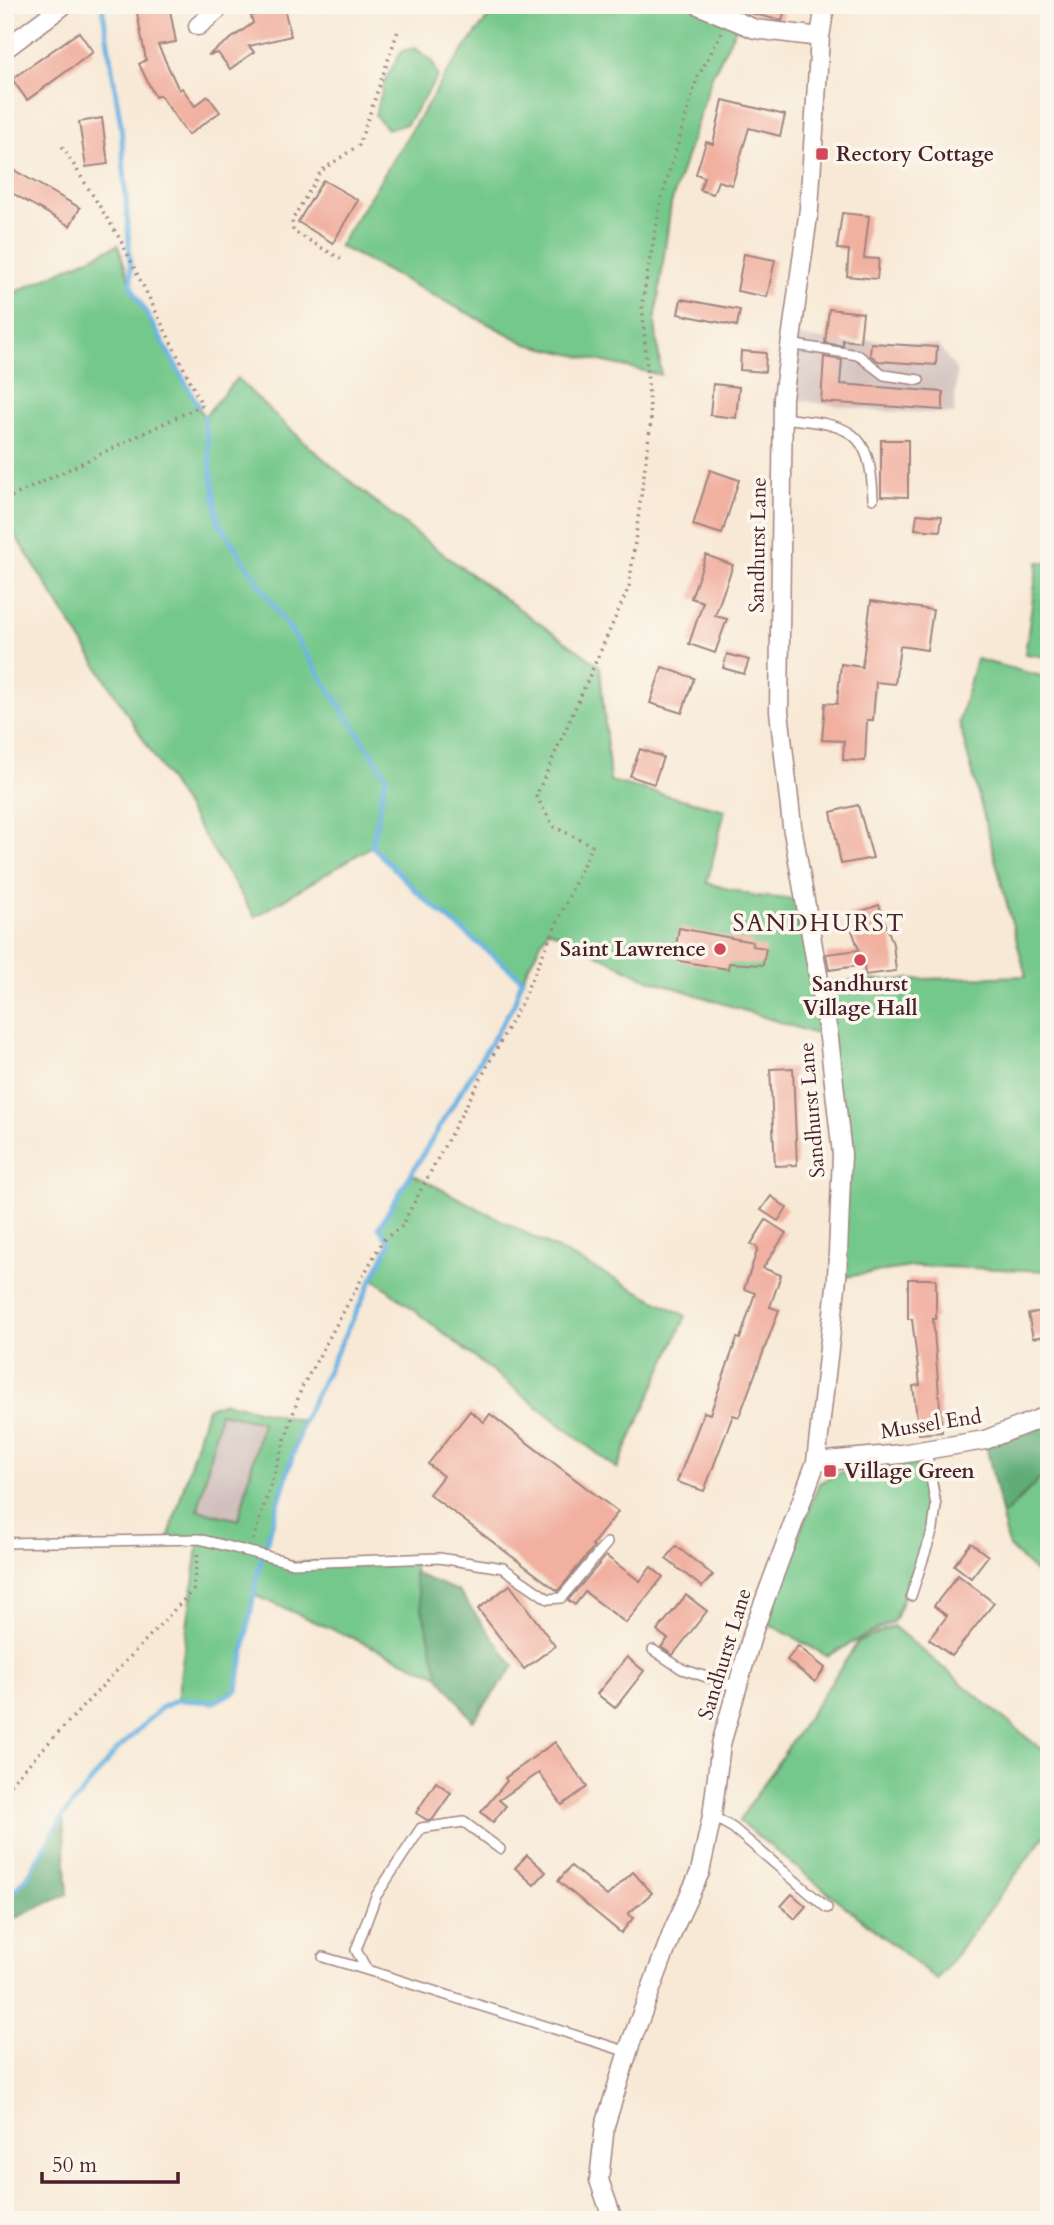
<svg xmlns="http://www.w3.org/2000/svg" width="1054" height="2225" font-family="Cardo,serif">
	<rect width="100%" height="100%" fill="#fbf7ec"/>
	<filter id="ink" filterUnits="userSpaceOnUse"><feTurbulence type="fractalNoise" baseFrequency=".0143" numOctaves="2"/><feDisplacementMap in="SourceGraphic" scale="14" xChannelSelector="R" yChannelSelector="G"/><feConvolveMatrix kernelMatrix="1 2 1 2 8 2 1 2 1" color-interpolation-filters="sRGB"/></filter>
	<filter id="wash" filterUnits="userSpaceOnUse"><feTurbulence type="fractalNoise" baseFrequency=".00686" numOctaves="4" result="noise"/><feDisplacementMap in="SourceGraphic" scale="28" xChannelSelector="R" yChannelSelector="G"/><feGaussianBlur stdDeviation="1.57" result="paint"/><feColorMatrix in="noise" values="0 0 0 0 0 0 0 0 0 0 0 0 0 0 0 0 0 1.4 0 .05"/><feComposite in="paint" operator="in"/></filter>
	<g filter="url(#wash)">
		<rect width="100%" height="100%" fill="#f8e9d6"/>
		<!-- industrial -->
		<g fill="#d1c0bd">
			<path d="M790 335 864 346 866 340 938 345 957 371 954 414 877 411 783 398Z"/>
			<path d="M220 1413 262 1422 240 1520 198 1510Z"/>
		</g>
		<!-- green -->
		<g fill="#74c88b" stroke="#5f745b" stroke-width="2" fill-rule="evenodd">
			<path d="M497 5H698L739 22 712 76 671 204 655 322 661 375 527 344 339 246 449 70Z"/>
			<path d="M415 48 432 61 438 76 407 124 387 129 375 115 386 78 402 51Z"/>
			<path d="M118 245 132 288 204 417 237 378C346 489 473 577 600 666L610 781 725 810 707 883 755 896 802 900 819 982 1026 976 959 722 976 659 1049 678V1271L918 1266 837 1278 840 1232 828 1038 642 977 548 929 522 979 422 897 372 846 255 917 5 519V297Z"/>
			<path d="M1038 562 1049 563V657L1025 654Z"/>
			<path d="M412 1174 686 1316 617 1469 373 1278 390 1243 379 1227Z"/>
			<path d="M224 1402 303 1421 264 1553 293 1563 412 1559 439 1676 254 1595 237 1690 214 1702 177 1700 199 1540H168L207 1408ZM220 1413 262 1422 239 1520 198 1510Z"/>
			<path d="M898 1465H914L923 1469C944 1519 912 1574 894 1621L827 1656 766 1622 819 1483 839 1473Z"/>
			<path d="M1049 1469V1585L1009 1547 1002 1517Z"/>
			<path d="M893 1626 1049 1756V1830L937 1980 739 1821 858 1642Z"/>
		</g>
		<!-- forest -->
		<g fill="#5fac77" stroke="#546651" stroke-width="2">
			<path d="M1049 1415V1469L1002 1517 985 1440Z"/>
			<path d="M413 1573 458 1591 514 1666 473 1721 439 1676Z"/>
			<path d="M63 1816 68 1894 5 1923V1899L26 1879Z"/>
		</g>
		<g fill="none" stroke-linecap="round" stroke-linejoin="round">
			<!-- stream -->
			<g stroke="#6ab3e2" stroke-width="5">
				<path d="M102 5 121 126 132 288 198 405"/>
				<path d="M5 1899 26 1879 63 1816 116 1751 161 1708 177 1700 214 1702 237 1690 258 1571 303 1421 390 1243 379 1227 514 1004 522 979 422 897 372 846 386 775 218 521 204 417"/>
			</g>
		</g>
		<g id="blocks">
			<!-- building -->
			<g fill="#f1b0a0">
				<path d="M140 5H169L176 42 158 45 179 90 182 88 195 106 208 96 220 112 188 135 160 95 155 97 139 64 146 60 137 13 142 12Z"/>
				<path d="M739 5H786L782 21 739 10Z"/>
				<path d="M284 8 291 36 249 46 254 52 230 69 218 53 208 55 253 23 251 16Z"/>
				<path d="M79 32 93 52 27 100 12 79Z"/>
				<path d="M723 100 785 115 780 136 749 128 732 185 718 181 713 194 700 190 704 177 696 174 706 142 713 144Z"/>
				<path d="M102 118 108 164 86 167 79 122Z"/>
				<path d="M5 165 80 208 70 226 5 189Z"/>
				<path d="M323 180 358 200 333 243 298 222Z"/>
				<path d="M842 213 869 216 864 258 879 259 877 279 847 276 849 250 837 249Z"/>
				<path d="M744 254 775 260 767 297 737 291Z"/>
				<path d="M681 299 740 310 737 326 678 314Z"/>
				<path d="M829 309 863 313 860 342 843 340V346L825 343Z"/>
				<path d="M871 343 937 347 936 365 878 361 870 355Z"/>
				<path d="M741 351 766 353 765 372 740 370Z"/>
				<path d="M824 357 842 360 840 384 943 392V410L821 402Z"/>
				<path d="M713 384 739 387 736 418 710 415Z"/>
				<path d="M881 440H908V497L881 496Z"/>
				<path d="M710 470 739 480 722 534 693 525Z"/>
				<path d="M917 514 942 516 940 531 915 529Z"/>
				<path d="M706 555 733 565 715 616 727 619 715 653 689 644 703 602 691 598Z"/>
				<path d="M871 601 933 610 927 650 900 646 895 684 876 682 873 720H867L865 761 843 760 844 741 822 740 825 703 837 704 841 664 862 667Z"/>
				<path d="M727 654 749 660 744 674 723 668Z"/>
				<path d="M662 667 694 678 682 713 650 703Z"/>
				<path d="M640 749 663 757 654 784 630 776Z"/>
				<path d="M858 805 873 858 841 864 831 812Z"/>
				<path d="M879 905 893 944 896 971 865 975 864 965 829 970 826 954 859 950 847 916Z"/>
				<path d="M679 928 753 942 752 946 766 948 763 965 729 963 728 969 679 961 681 952 675 951Z"/>
				<path d="M793 1068 797 1165 775 1166 770 1069Z"/>
				<path d="M771 1196 787 1208 778 1221 761 1210Z"/>
				<path d="M766 1220 786 1233 763 1268 781 1275 770 1307 779 1310 739 1417 733 1415 704 1491 677 1482 704 1412 710 1414 737 1338 740 1339 755 1293 744 1289 758 1248 751 1244Z"/>
				<path d="M908 1279H936V1319H933L942 1432 919 1434 913 1386 920 1385 912 1319H908Z"/>
				<path d="M1047 1310 1049 1335 1033 1338 1028 1314Z"/>
				<path d="M470 1411 484 1422 490 1414 618 1512 592 1545 594 1547 558 1591 429 1494 443 1476 428 1464Z"/>
				<path d="M971 1543 988 1556 971 1578 954 1565Z"/>
				<path d="M676 1546 713 1575 702 1587 666 1559Z"/>
				<path d="M606 1556 640 1581 651 1567 663 1577 626 1623 585 1592 575 1605 568 1600Z"/>
				<path d="M958 1575 994 1603 952 1656 929 1639 947 1616 934 1606Z"/>
				<path d="M510 1585 555 1646 524 1669 478 1609Z"/>
				<path d="M686 1595 707 1611 673 1655 661 1647 668 1639 657 1631Z"/>
				<path d="M798 1646 825 1668 815 1682 787 1660Z"/>
				<path d="M627 1657 644 1671 615 1708 597 1694Z"/>
				<path d="M555 1742 587 1787 562 1805 539 1773 499 1800 506 1806 493 1822 481 1812 507 1781 505 1778Z"/>
				<path d="M436 1782 451 1793 433 1819 427 1820 416 1813Z"/>
				<path d="M527 1855 546 1872 534 1885 515 1868Z"/>
				<path d="M571 1866 607 1896 633 1872 652 1893 628 1914 633 1918 621 1933 558 1881Z"/>
				<path d="M792 1894 806 1906 795 1919 781 1906Z"/>
			</g>
		</g>
	</g>
	<g filter="url(#ink)">
		<use href="#blocks" fill-opacity="0" stroke="#a18480" stroke-width="2"/>
		<g fill="none" stroke-linecap="round" stroke-linejoin="round">
			<defs>
				<g id="lane">
					<path d="M789 344 858 355 884 375 919 380"/>
					<path d="M782 418C847 425 871 426 873 499"/>
					<path d="M5 1543 199 1539 293 1563 439 1558 503 1568 548 1599 561 1598 607 1543"/>
					<path d="M911 1596 933 1529 936 1506 926 1450"/>
					<path d="M653 1650 682 1669 737 1687"/>
					<path d="M712 1816 733 1828 827 1908"/>
					<path d="M500 1849 464 1822 421 1828 376 1896 356 1950 367 1970 628 2052"/>
					<path d="M323 1957 367 1970"/>
				</g>
				<g id="street">
					<path d="M698 5 755 29 820 37"/>
					<path d="M198 26 223 5"/>
					<path d="M5 49 64 5"/>
					<path d="M816 1462 901 1454 985 1440 1049 1415"/>
					<path d="M613 2220 599 2180 605 2125 630 2045 674 1928 700 1872 712 1816 721 1744 754 1629 816 1462 837 1278 842 1154 829 1038 792 826 779 711 783 398 809 209 820 37 825 5"/>
				</g>
			</defs>
			<!-- lane casing -->
			<use href="#lane" stroke="#a18480" stroke-width="12"/>
			<!-- street casing -->
			<use href="#street" stroke="#a18480" stroke-width="21"/>
			<!-- path -->
			<g stroke="#a18480" stroke-width="3.5" stroke-dasharray="2 5" stroke-linecap="butt">
				<path d="M341 259 293 231 292 220 321 171 359 145 399 28"/>
				<path d="M5 500 202 405 120 239 62 146"/>
				<path d="M253 1540 301 1389 383 1240 401 1227 520 1005 592 845 554 827 536 796 629 587 651 421 642 303 661 200 697 79 722 32"/>
				<path d="M5 1789 193 1590 198 1551"/>
			</g>
			<!-- lane -->
			<use href="#lane" stroke="#fff" stroke-width="9"/>
			<!-- street -->
			<use href="#street" stroke="#fff" stroke-width="18"/>
		</g>
	</g>
	<!-- markers -->
	<g fill="#d1495b" stroke="#fbf7ec" stroke-width="2.5">
		<rect x="815" y="147" width="14" height="14" rx="3.5"/>
		<circle cx="720" cy="949" r="7"/>
		<circle cx="860" cy="960" r="7"/>
		<rect x="823" y="1464" width="14" height="14" rx="3.5"/>
	</g>
	<g text-anchor="middle" dominant-baseline="central" stroke-width="7" stroke-linejoin="round" paint-order="stroke">
		<!-- poi labels -->
		<g font-size="21" font-weight="bold" fill="#4a1f2b" stroke="#fbf7ec" text-anchor="start">
			<text x="836" y="154">Rectory Cottage</text>
			<text x="706" y="949" text-anchor="end">Saint Lawrence</text>
			<text x="860" y="984" text-anchor="middle">Sandhurst<tspan x="860" dy="24">Village Hall</tspan></text>
			<text x="844" y="1471">Village Green</text>
		</g>
		<!-- street labels -->
		<g font-size="21" fill="#4a1f2b" stroke="#fbf7ec">
			<text transform="translate(758 545) rotate(-89)">Sandhurst Lane</text>
			<text transform="translate(812 1110) rotate(-95)">Sandhurst Lane</text>
			<text transform="translate(931 1424) rotate(-9)">Mussel End</text>
			<text transform="translate(725 1654) rotate(-73)">Sandhurst Lane</text>
		</g>
		<!-- quarter labels -->
		<g font-size="24" letter-spacing="2" fill="#4a1f2b" stroke="#fbf7ec">
			<text x="819" y="923">SANDHURST</text>
		</g>
	</g>
	<!-- margin -->
	<rect width="1054" height="2225" fill="none" stroke="#fbf7ec" stroke-width="28"/>
	<!-- scale -->
	<path d="M42 2172v10h136v-10" fill="none" stroke="#4a1f2b" stroke-width="3.5"/>
	<text x="52" y="2172" font-size="21" fill="#4a1f2b" stroke="#fbf7ec" stroke-width="5" paint-order="stroke">50 m</text>
</svg>
